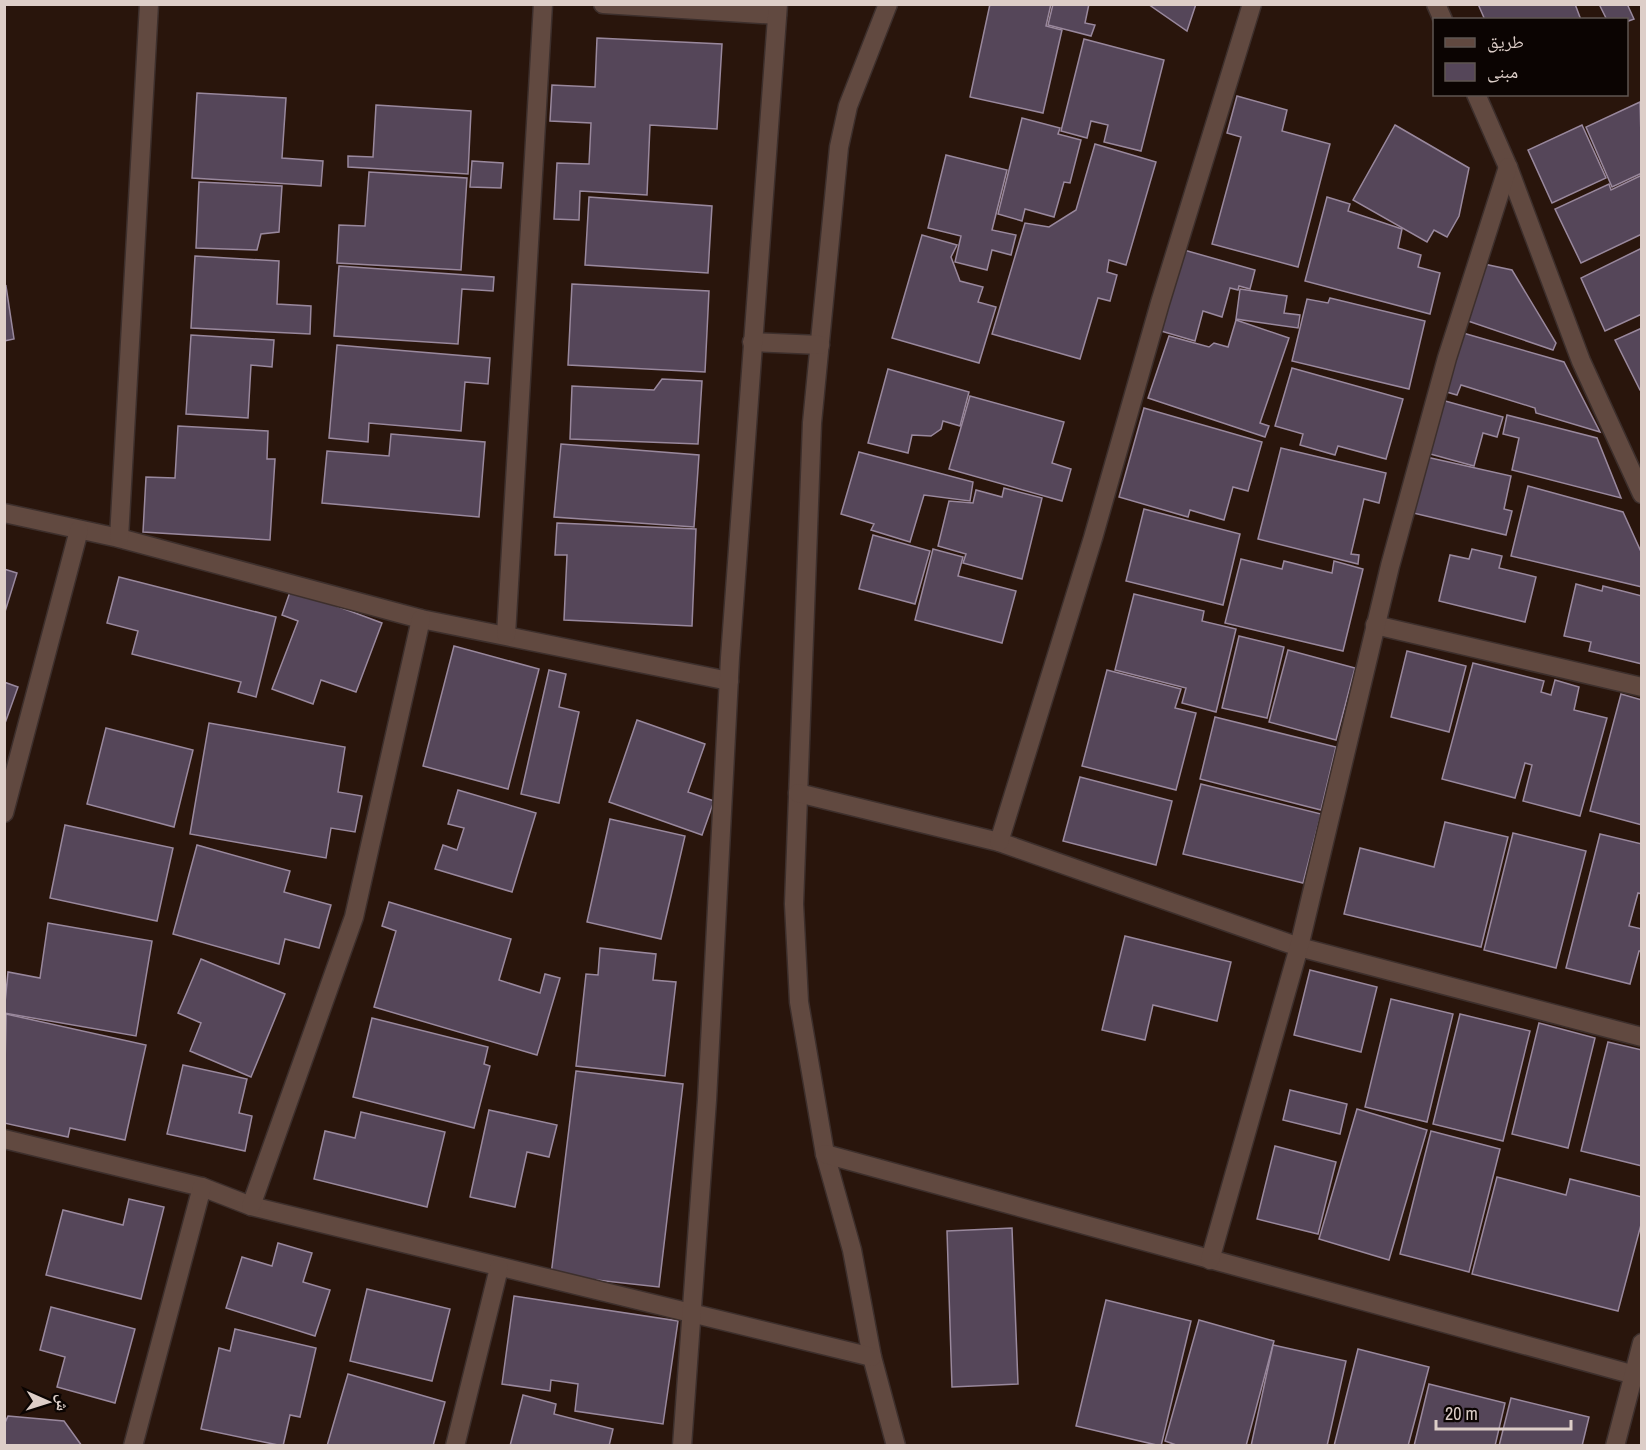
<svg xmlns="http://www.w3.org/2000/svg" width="1646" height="1450" font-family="'Archivo Narrow','Noto Naskh Arabic',sans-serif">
	<rect width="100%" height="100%" fill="#29150c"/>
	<!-- building -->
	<g fill="#554659" stroke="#99889d" stroke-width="1.5">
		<path d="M990 4H1051L1046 26 1062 30 1043 113 970 97Z"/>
		<path d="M1053 4H1089L1085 23 1095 25 1091 36 1048 25Z"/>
		<path d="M1148 4H1196L1187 31Z"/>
		<path d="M1478 4H1575L1581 20H1485Z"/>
		<path d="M1599 4H1630L1628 6 1634 19 1626 22V20H1607Z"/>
		<path d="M597 38 722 44 717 129 650 125 647 195 580 191 579 220 554 219 557 163 589 164 591 123 550 121 552 85 595 87Z"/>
		<path d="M1084 39 1164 60 1141 151 1104 142 1108 125 1091 121 1087 138 1061 131Z"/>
		<path d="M197 93 286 98 282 158 323 161 321 186 192 178Z"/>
		<path d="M1237 96 1287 110 1282 131 1330 144 1298 267 1212 244 1241 137 1227 133Z"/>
		<path d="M1640 102 1642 173 1612 187 1586 127Z"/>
		<path d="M376 105 471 111 468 174 348 167V156L373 157Z"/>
		<path d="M1022 118 1060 128 1058 134 1081 140 1070 183 1064 182 1054 217 1025 209 1022 221 998 214Z"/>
		<path d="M1395 125 1469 168 1459 216 1447 237 1434 230 1427 242 1353 200Z"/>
		<path d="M1582 125 1606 178 1552 203 1528 150Z"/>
		<path d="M1095 144 1156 162 1126 265 1109 260 1107 272 1117 275 1110 301 1098 298 1080 359 992 334 1025 223 1049 227 1076 210Z"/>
		<path d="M946 155 1007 170 992 230 1016 235 1011 255 992 250 987 270 955 262 961 236 928 228Z"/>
		<path d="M472 161 503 163 501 188 470 187Z"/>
		<path d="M369 172 467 178 461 270 337 263 339 225 365 226Z"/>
		<path d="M1642 175V234L1581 263 1555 209 1609 184 1611 190Z"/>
		<path d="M199 182 282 186 279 232 261 234 257 250 196 248Z"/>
		<path d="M589 197 712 206 708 273 585 265Z"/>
		<path d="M1327 197 1350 204 1348 211 1402 229 1398 248 1421 255 1418 267 1440 273 1430 314 1305 281Z"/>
		<path d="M922 235 957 245 951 257 960 281 983 287 978 302 996 307 979 363 892 338Z"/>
		<path d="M1642 248V314L1605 331 1581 278Z"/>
		<path d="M1184 250 1255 270 1250 289 1239 286 1238 290 1230 288 1222 317 1203 311 1195 341 1161 331Z"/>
		<path d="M195 256 279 261 277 304 311 306 310 334 191 328Z"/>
		<path d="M1484 264 1512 270 1556 343 1553 350 1465 320Z"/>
		<path d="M339 266 494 277 493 291 462 289 458 344 334 336Z"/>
		<path d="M572 284 709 291 705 372 568 365Z"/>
		<path d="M6 286 14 339 4 341V287Z"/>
		<path d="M1240 289 1287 296 1284 313 1300 315 1298 328 1236 319Z"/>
		<path d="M1330 298 1425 321 1409 389 1292 361 1307 299 1328 303Z"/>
		<path d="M1236 320 1289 338 1260 423 1269 426 1265 437 1148 398 1169 336 1209 347 1214 343 1228 347Z"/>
		<path d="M1642 328V390H1640L1615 340Z"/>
		<path d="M1463 333 1564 362 1600 432 1536 413 1535 408 1461 385 1457 395 1443 391Z"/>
		<path d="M191 335 274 340 272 367 251 365 248 418 186 414Z"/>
		<path d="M337 345 490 358 488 384 465 382 461 431 369 423 368 442 329 438Z"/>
		<path d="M1292 368 1403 399 1386 459 1338 446 1335 455 1300 445 1303 434 1275 426Z"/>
		<path d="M888 369 969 392 960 426 943 421 941 429 931 436 912 435 908 453 868 443Z"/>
		<path d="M662 379 702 381 698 444 570 439 572 386 654 390Z"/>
		<path d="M970 396 1064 422 1052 463 1071 469 1062 501 949 469Z"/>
		<path d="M1438 399 1503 417 1497 437 1483 433 1474 466 1423 452Z"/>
		<path d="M1144 408 1262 442 1248 491 1233 487 1224 520 1190 510 1188 517 1119 497Z"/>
		<path d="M1507 415 1597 438 1621 498 1512 470 1519 438 1503 434Z"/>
		<path d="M178 426 268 431 267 459H275L270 540 143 532 146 477 175 478Z"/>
		<path d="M391 434 485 442 479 517 322 503 327 451 389 456Z"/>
		<path d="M561 444 699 455 694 527 554 517Z"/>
		<path d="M1281 448 1386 473 1379 503 1364 499 1351 554 1359 555 1358 564 1258 539Z"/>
		<path d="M859 452 973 482 970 501 924 495 910 542 871 530 874 524 841 514Z"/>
		<path d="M1422 456 1511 476 1504 509 1512 511 1506 535 1409 512Z"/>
		<path d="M1528 486 1623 512 1642 554V587L1511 556Z"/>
		<path d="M1004 488 1042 498 1022 579 963 563 966 554 938 546 949 501 973 503 976 490 1002 497Z"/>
		<path d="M1144 509 1240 534 1223 605 1126 581Z"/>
		<path d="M557 523 696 529 692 626 564 620 567 555H555Z"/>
		<path d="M873 535 930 551 915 604 859 589Z"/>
		<path d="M933 549 963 557 958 576 1016 591 1002 643 915 620Z"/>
		<path d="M1472 549 1502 556 1499 568 1536 577 1525 622 1439 601 1450 555 1469 559Z"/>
		<path d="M1241 559 1282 569 1284 561 1332 573 1334 561 1363 569 1343 651 1225 623Z"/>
		<path d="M4 569 17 573 4 615Z"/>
		<path d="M119 577 276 617 256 697 238 692 241 682 132 654 138 631 107 623Z"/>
		<path d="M1576 584 1602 591 1603 586 1642 596V664L1589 651 1591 642 1564 636Z"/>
		<path d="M291 589 382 623 356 692 321 680 313 704 272 689 298 621 282 615Z"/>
		<path d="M1134 594 1204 611 1202 621 1236 629 1216 712 1182 703 1186 688 1115 670Z"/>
		<path d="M1239 636 1284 647 1267 718 1222 708Z"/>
		<path d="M454 646 539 669 508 789 423 766Z"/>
		<path d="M1288 650 1355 668 1336 740 1269 722Z"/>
		<path d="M1407 651 1466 666 1449 732 1391 717Z"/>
		<path d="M1473 663 1544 681 1541 692 1551 695 1555 680 1579 687 1574 710 1607 718 1580 816 1523 801 1532 765 1525 763 1515 798 1442 779Z"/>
		<path d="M549 670 566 674 559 707 579 712 559 803 521 794Z"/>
		<path d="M1107 670 1181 689 1175 708 1196 713 1176 790 1082 766Z"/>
		<path d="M4 682 18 687 4 726Z"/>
		<path d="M1621 694 1642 700V825L1590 811Z"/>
		<path d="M1215 717 1336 747 1321 810 1200 779Z"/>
		<path d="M637 720 705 744 688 792 714 801 702 835 609 802Z"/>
		<path d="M209 723 345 747 338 792 362 796 355 832 331 828 326 858 190 834Z"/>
		<path d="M106 728 193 750 174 827 87 804Z"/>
		<path d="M1080 777 1172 801 1156 865 1063 841Z"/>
		<path d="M1201 784 1321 814 1303 883 1183 854Z"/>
		<path d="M458 790 536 813 512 892 435 869 443 845 457 850 464 828 448 824Z"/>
		<path d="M610 819 685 836 661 939 587 922Z"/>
		<path d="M1445 822 1508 837 1481 947 1344 914 1360 848 1434 867Z"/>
		<path d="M65 825 173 848 157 921 50 898Z"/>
		<path d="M1513 833 1586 851 1556 968 1484 950Z"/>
		<path d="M1600 834 1642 844V894L1638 893 1629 926 1642 929V951H1639L1630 984 1566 968Z"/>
		<path d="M197 845 290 871 284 892 331 905 319 948 285 939 279 964 173 934Z"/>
		<path d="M389 902 511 939 499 980 540 993 545 974 560 978 537 1055 374 1007 396 931 382 926Z"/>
		<path d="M48 923 152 941 136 1036 4 1013 8 972 40 978Z"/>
		<path d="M1125 936 1231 962 1217 1021 1153 1005 1145 1040 1102 1030Z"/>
		<path d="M600 948 656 954 653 980 676 982 665 1076 576 1066 586 974 598 975Z"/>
		<path d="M201 959 285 994 251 1077 190 1051 201 1023 178 1013Z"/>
		<path d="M1310 970 1377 987 1361 1052 1294 1035Z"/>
		<path d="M1391 999 1453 1014 1427 1122 1365 1107Z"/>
		<path d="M6 1014 146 1045 125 1140 70 1128 68 1137 4 1123Z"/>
		<path d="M1460 1014 1530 1031 1503 1141 1433 1124Z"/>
		<path d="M372 1018 488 1047 484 1064 490 1066 474 1128 353 1097Z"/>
		<path d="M1539 1023 1595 1038 1568 1148 1512 1134Z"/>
		<path d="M1608 1042 1642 1050V1166L1581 1151Z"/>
		<path d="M183 1065 247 1079 239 1113 252 1116 245 1151 167 1134Z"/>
		<path d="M576 1071 683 1084 659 1287 551 1275Z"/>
		<path d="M1290 1090 1347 1104 1340 1134 1283 1120Z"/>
		<path d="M1357 1109 1427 1130 1389 1260 1319 1239Z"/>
		<path d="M489 1110 557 1125 549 1157 527 1152 515 1207 470 1197Z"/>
		<path d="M361 1112 445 1132 427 1207 314 1179 325 1131 355 1138Z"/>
		<path d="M1431 1131 1500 1149 1469 1272 1400 1254Z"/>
		<path d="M1275 1146 1336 1162 1318 1234 1257 1219Z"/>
		<path d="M1497 1177 1566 1195 1570 1179 1642 1197V1221L1618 1311 1472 1274Z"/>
		<path d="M129 1199 164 1207 141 1299 46 1275 63 1210 123 1225Z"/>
		<path d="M1012 1228 1018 1384 952 1387 947 1231Z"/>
		<path d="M278 1243 312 1253 303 1282 330 1290 315 1336 226 1308 242 1257 272 1266Z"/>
		<path d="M367 1289 450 1309 432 1381 350 1361Z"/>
		<path d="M514 1296 678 1321 663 1424 575 1411 578 1384 551 1380 550 1391 502 1384Z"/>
		<path d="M1106 1300 1191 1321 1161 1446 1076 1426Z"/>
		<path d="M51 1307 135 1329 115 1403 57 1387 65 1357 40 1350Z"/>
		<path d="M1199 1320 1274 1341 1246 1446H1179L1165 1441Z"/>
		<path d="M235 1329 316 1348 300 1417 290 1415 283 1446 201 1429 219 1348 230 1351Z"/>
		<path d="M1273 1345 1346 1361 1327 1446H1251Z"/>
		<path d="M1358 1349 1429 1367 1408 1446H1334Z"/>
		<path d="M348 1374 445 1402 433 1446H327Z"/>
		<path d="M1429 1384 1505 1403 1495 1446H1414Z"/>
		<path d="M523 1395 556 1404 554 1414 613 1429 609 1446H510Z"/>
		<path d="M1511 1398 1589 1417 1582 1446H1499Z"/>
		<path d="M8 1416 64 1421 82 1446H4V1425Z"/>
	</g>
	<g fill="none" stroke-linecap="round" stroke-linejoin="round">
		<defs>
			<g id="minor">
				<path d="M603 4 777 15"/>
				<path d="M888 4 848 106 839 147 812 423 794 904 799 1002 825 1154 852 1250 872 1357 896 1446"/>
				<path d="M1436 4 1443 20"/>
				<path d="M1476 94 1508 167 1581 361 1642 494"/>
				<path d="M752 342 820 345"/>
				<path d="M4 513 119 538 421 619 729 681"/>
				<path d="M119 538 149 4"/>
				<path d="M1375 625 1642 687"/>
				<path d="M506 635 543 4"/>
				<path d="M798 793 999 842 1299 947 1642 1037"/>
				<path d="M4 813 79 530"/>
				<path d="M999 842 1093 538 1160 303 1252 4"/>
				<path d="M4 1139 202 1187 251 1206 872 1357"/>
				<path d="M825 1154 1642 1377"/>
				<path d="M251 1206 354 917 421 619"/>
				<path d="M1210 1260 1299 947 1390 566 1447 358 1508 167"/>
				<path d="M133 1446 202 1187"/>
				<path d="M455 1446 499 1268"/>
				<path d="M682 1446 707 1100 730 658 778 4"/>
				<path d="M1615 1446 1642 1343"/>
			</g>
		</defs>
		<!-- minor casing -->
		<use href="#minor" stroke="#3d2f2c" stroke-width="21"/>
		<!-- minor -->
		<use href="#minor" stroke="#614940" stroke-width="18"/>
	</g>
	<!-- border -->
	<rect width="1646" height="1450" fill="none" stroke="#ddcec8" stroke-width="12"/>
	<!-- legend -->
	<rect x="1433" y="18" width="195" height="78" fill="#0b0402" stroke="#5f5551" stroke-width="1.5"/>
	<rect x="1445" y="38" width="30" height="9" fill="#614940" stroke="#5f5551" stroke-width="1.5"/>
	<text x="1487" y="48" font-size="18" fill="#ddcec8">طريق</text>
	<rect x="1445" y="63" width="30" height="18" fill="#554659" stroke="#5f5551" stroke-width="1.5"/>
	<text x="1487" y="78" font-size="18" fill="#ddcec8">مبنى</text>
	<!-- north arrow -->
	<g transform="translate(48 1402) rotate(93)" stroke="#0b0402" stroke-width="4.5" paint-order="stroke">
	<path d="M0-4.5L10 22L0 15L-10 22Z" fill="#ddcec8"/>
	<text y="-9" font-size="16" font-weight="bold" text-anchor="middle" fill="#ddcec8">ش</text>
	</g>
	<!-- scale -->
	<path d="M1436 1420v9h135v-9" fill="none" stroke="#ddcec8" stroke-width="3"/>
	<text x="1445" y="1420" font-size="18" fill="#ddcec8" stroke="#0b0402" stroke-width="4.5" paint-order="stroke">20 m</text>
</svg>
